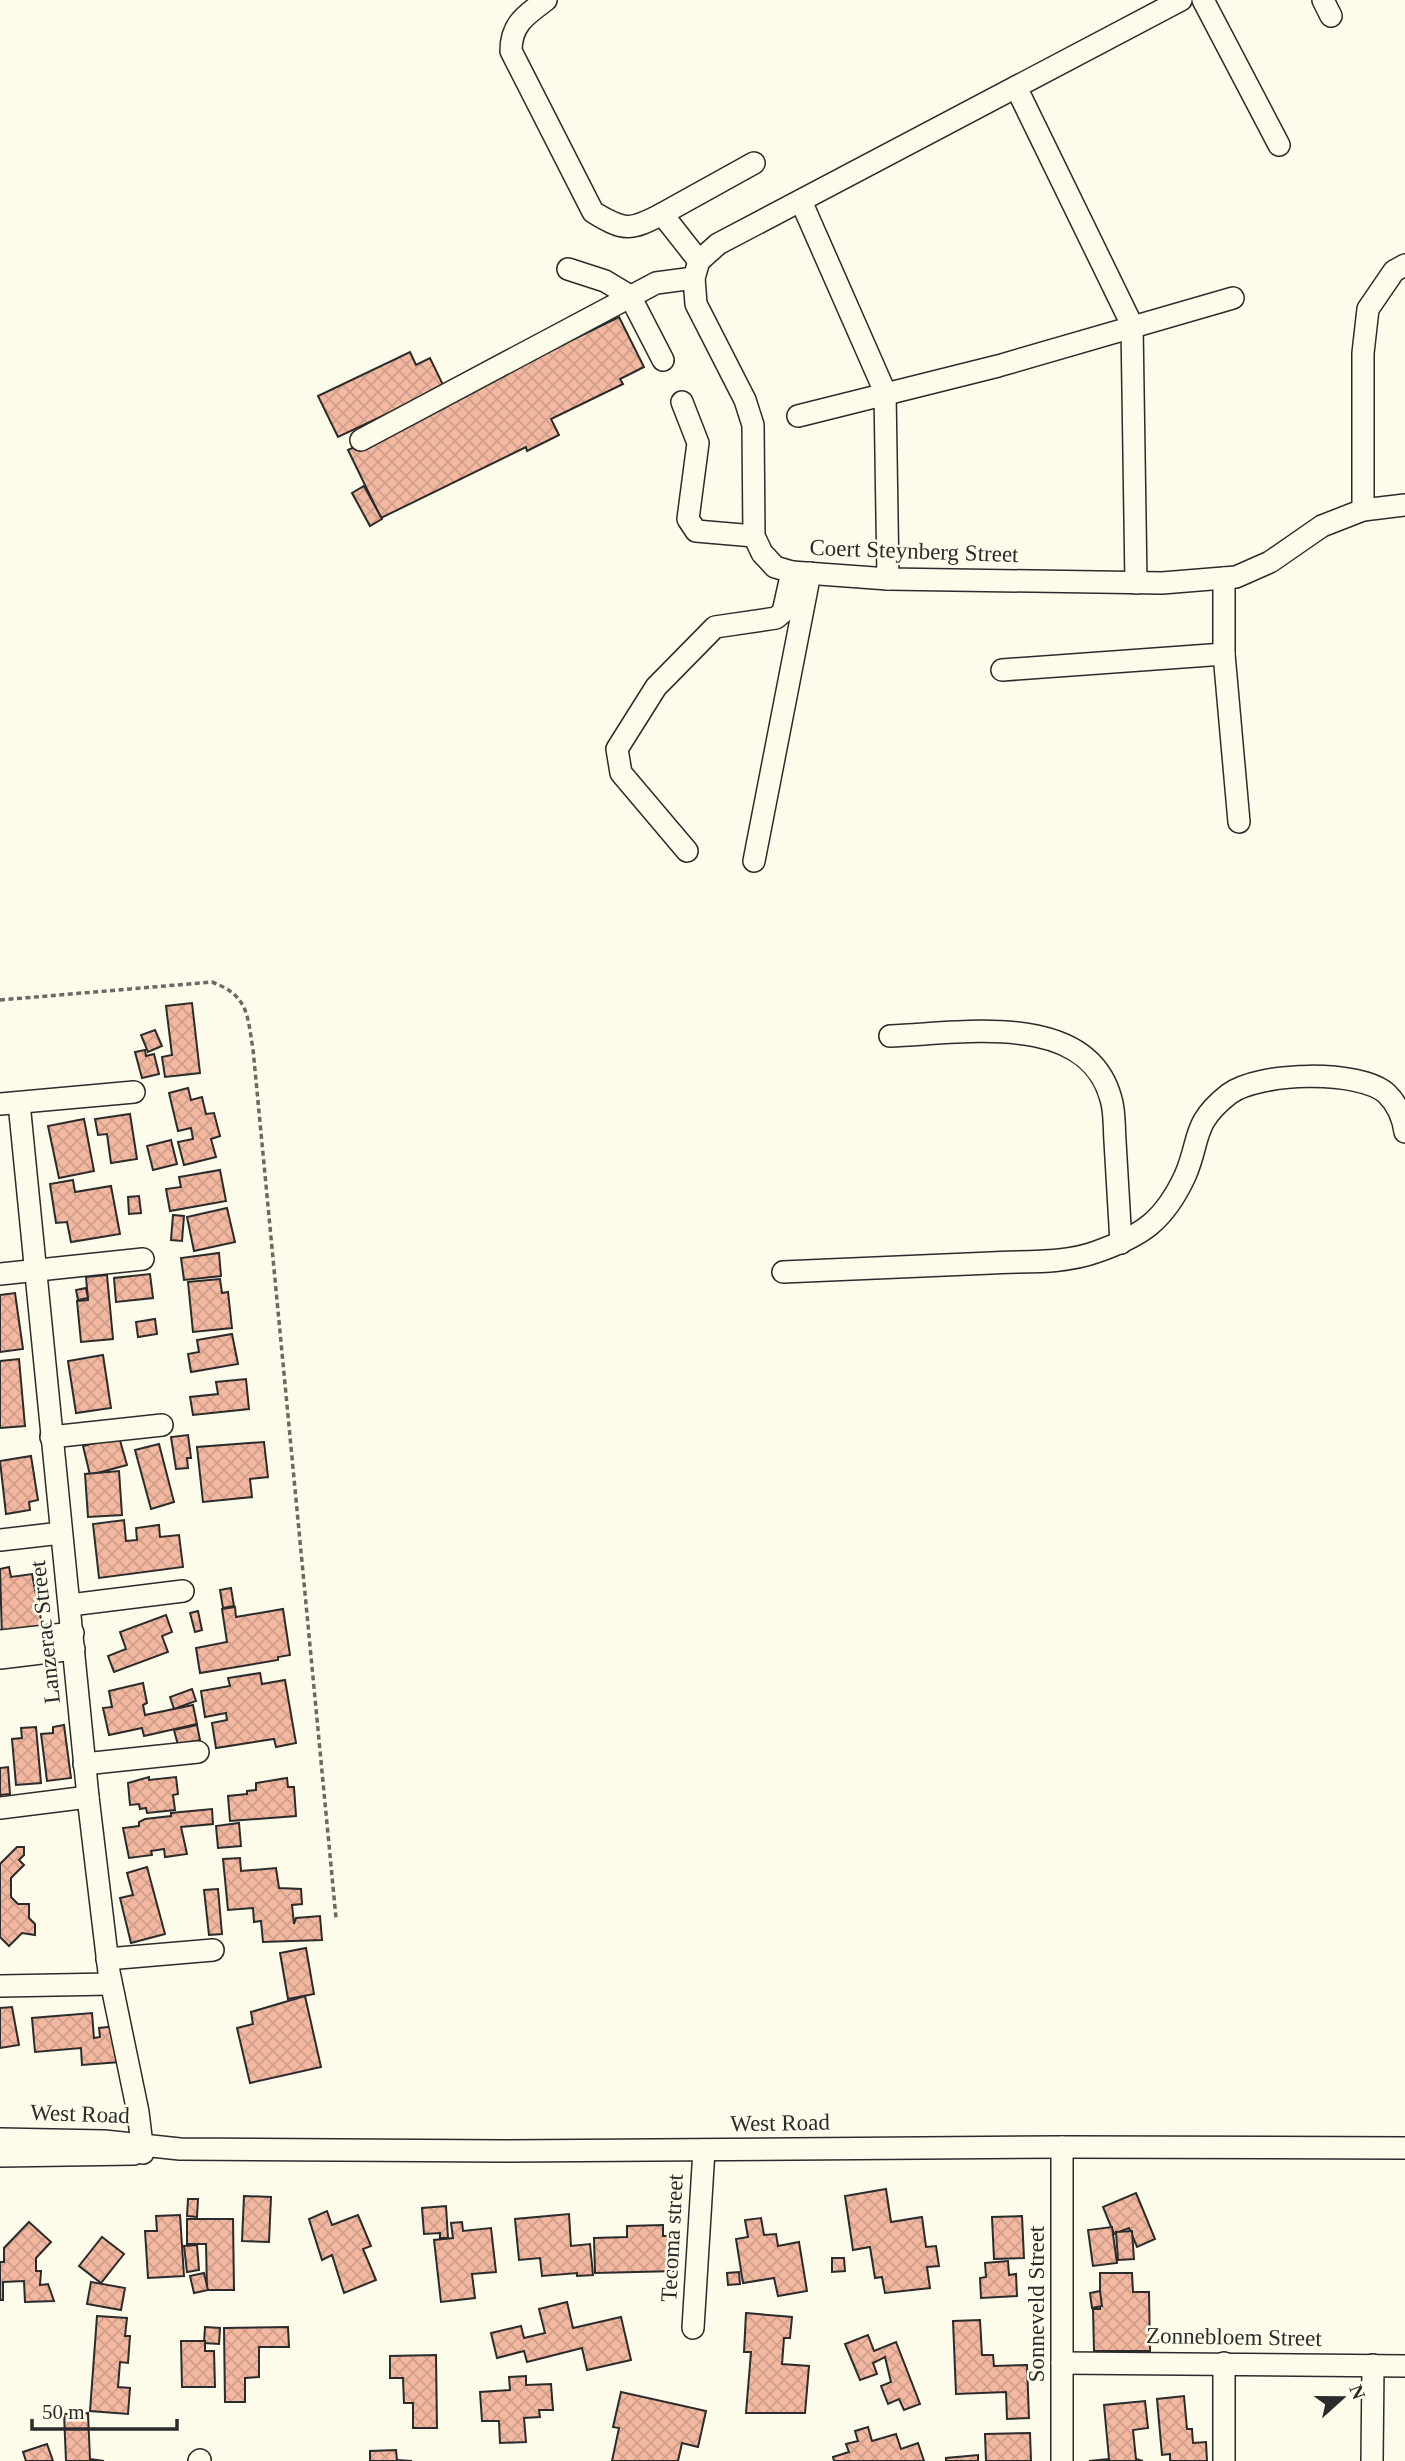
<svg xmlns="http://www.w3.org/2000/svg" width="1405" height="2461" font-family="Georgia,serif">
	<defs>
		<pattern id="building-cross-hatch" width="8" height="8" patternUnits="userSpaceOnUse" patternTransform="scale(1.75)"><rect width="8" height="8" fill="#f2b8a0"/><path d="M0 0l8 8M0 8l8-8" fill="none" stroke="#d09e8a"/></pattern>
	</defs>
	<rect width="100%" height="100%" fill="#fdfbea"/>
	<!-- building -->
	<g fill="url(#building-cross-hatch)" stroke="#2b2b2b" stroke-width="2">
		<path d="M619 317 644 367 620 379 623 384 551 419 559 435 527 451 526 447 381 518 348 450Z"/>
		<path d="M410 352 416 365 430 358 444 387 338 437 318 396Z"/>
		<path d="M364 486 382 519 370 526 352 493Z"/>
		<path d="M192 1003 200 1073 165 1077 162 1057 172 1055 166 1006Z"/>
		<path d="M155 1030 162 1046 148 1052 141 1035Z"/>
		<path d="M145 1050 146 1056 154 1054 159 1074 142 1078 135 1052Z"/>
		<path d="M188 1088 191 1100 202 1097 206 1114 214 1113 220 1136 211 1139 216 1157 184 1165 178 1142 193 1139 191 1128 178 1131 169 1093Z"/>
		<path d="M130 1114 137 1159 111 1163 107 1134 98 1135 95 1119Z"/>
		<path d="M84 1119 94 1171 59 1178 48 1126Z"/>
		<path d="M171 1140 177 1164 153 1170 147 1146Z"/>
		<path d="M220 1170 226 1201 170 1211 166 1189 181 1187 179 1177Z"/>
		<path d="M73 1180 75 1192 111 1186 120 1234 71 1242 67 1222 56 1223 50 1184Z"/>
		<path d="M139 1196 141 1213 129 1214 128 1197Z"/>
		<path d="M227 1208 235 1242 194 1251 187 1217Z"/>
		<path d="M173 1215 184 1216 182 1241 171 1240Z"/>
		<path d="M219 1253 221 1276 184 1280 181 1258Z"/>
		<path d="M150 1274 153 1298 116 1302 114 1278Z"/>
		<path d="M107 1275 113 1339 81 1342 77 1301 88 1300 86 1277Z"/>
		<path d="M220 1279 222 1293 228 1292 232 1328 193 1332 188 1282Z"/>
		<path d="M86 1288 88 1298 78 1300 76 1290Z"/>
		<path d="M15 1293 23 1349 0 1352V1295Z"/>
		<path d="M155 1319 157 1334 138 1337 136 1322Z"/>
		<path d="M232 1334 238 1364 191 1372 188 1354 199 1352 197 1340Z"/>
		<path d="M103 1355 111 1408 76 1413 68 1361Z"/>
		<path d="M19 1359 25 1426 0 1428V1361Z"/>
		<path d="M246 1379 249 1409 193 1415 190 1397 218 1394 216 1382Z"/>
		<path d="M188 1435 191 1458H187L188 1468 176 1469 171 1437Z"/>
		<path d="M119 1437 127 1465 90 1475 83 1446Z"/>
		<path d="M264 1442 268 1477 250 1479 252 1497 203 1502 197 1447Z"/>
		<path d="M159 1444 174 1502 151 1509 135 1450Z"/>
		<path d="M31 1456 38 1500 29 1502 30 1510 6 1514 0 1461Z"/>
		<path d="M119 1471 122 1515 88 1517 85 1474Z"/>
		<path d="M124 1520 126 1541 137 1540 136 1528 159 1525 160 1537 179 1535 183 1567 99 1578 93 1524Z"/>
		<path d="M9 1567 11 1577 32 1574 43 1630 2 1638 0 1569Z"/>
		<path d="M231 1588 234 1606 223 1608 220 1590Z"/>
		<path d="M235 1607 236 1617 283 1609 290 1655 278 1657V1660L200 1673 196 1648 227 1642 222 1609Z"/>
		<path d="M198 1611 202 1630 195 1632 190 1613Z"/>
		<path d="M166 1615 172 1632 162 1636 168 1652 114 1672 108 1656 126 1649 120 1632Z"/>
		<path d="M260 1673 262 1684 285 1680 296 1743 276 1747 274 1739 216 1748 212 1723 227 1720 226 1713 205 1717 201 1691 230 1686 228 1678Z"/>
		<path d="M143 1683 147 1703 143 1705 145 1715 193 1705 197 1724 144 1736 142 1728 109 1735 103 1708 112 1707 109 1691Z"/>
		<path d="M192 1689 196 1701 174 1709 170 1697Z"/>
		<path d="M64 1725 71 1778 47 1781 41 1734 53 1733V1727Z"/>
		<path d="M197 1725 200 1740 178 1745 174 1730Z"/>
		<path d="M36 1727 41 1783 16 1785 12 1739 22 1738 21 1728Z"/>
		<path d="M8 1767 10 1794 0 1795V1768Z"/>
		<path d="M149 1777V1780L176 1777 178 1794 173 1795 175 1810 147 1813 146 1808 140 1809 139 1804 130 1805 128 1783Z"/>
		<path d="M287 1778 288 1787H294L296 1816 230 1821 228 1796 247 1794V1791L256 1790V1783Z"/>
		<path d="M212 1809 213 1824 181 1827 187 1854 165 1857 164 1849 151 1851 152 1855 129 1858 123 1828 139 1826V1822L145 1819 171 1816V1813Z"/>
		<path d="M239 1823 241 1846 218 1848 216 1826Z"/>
		<path d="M17 1847H24V1855L19 1860 24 1865 11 1878V1897L18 1904H29V1918L35 1924V1935L22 1933 9 1946 0 1937V1864Z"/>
		<path d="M240 1858 241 1871 276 1868 279 1888 301 1889 302 1904 292 1905 294 1924 296 1918 320 1916 322 1940 263 1942 261 1921 254 1922 253 1908 228 1910 223 1859Z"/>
		<path d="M147 1867 165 1934 131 1943 120 1898 133 1895 127 1873Z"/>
		<path d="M218 1889 222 1934 209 1935 204 1890Z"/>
		<path d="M306 1948 314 1994 288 1999 280 1953Z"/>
		<path d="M305 1996 321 2067 250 2083 237 2028 253 2024 251 2012Z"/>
		<path d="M12 2007 19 2045 0 2048V2008Z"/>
		<path d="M92 2013 94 2038 100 2037 99 2028 117 2026 120 2062 82 2065 81 2048 35 2052 32 2018Z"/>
		<path d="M886 2189 891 2222 922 2217 926 2247 936 2246 939 2266 927 2267 930 2288 885 2293 882 2277 875 2278 870 2247 853 2250 845 2196Z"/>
		<path d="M1136 2193 1155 2239 1137 2247 1129 2228 1114 2234 1103 2207Z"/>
		<path d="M244 2196 271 2197 269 2242 242 2241Z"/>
		<path d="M188 2199H198L197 2217 187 2216Z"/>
		<path d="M446 2206 448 2238H440V2233L424 2234 422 2208Z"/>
		<path d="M327 2211 332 2225 358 2215 371 2246 363 2249 376 2280 344 2293 332 2255 322 2260 309 2219Z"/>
		<path d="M569 2214 571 2246 590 2244 593 2275 577 2276V2273L542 2276 540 2258 519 2260 515 2219Z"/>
		<path d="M180 2215 184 2276 148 2278 145 2231H157L156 2216Z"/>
		<path d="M1022 2216 1024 2258 994 2259 992 2217Z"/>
		<path d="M761 2218 764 2235 776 2234 778 2246 799 2242 807 2291 778 2296 774 2278 743 2283 736 2239 748 2237 745 2220Z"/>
		<path d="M187 2219H233L234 2290H207L206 2244H187Z"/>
		<path d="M29 2222 51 2242 36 2258V2271H41L40 2285 48 2284 54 2301 25 2302 24 2281 3 2282V2300H0V2262H4V2248Z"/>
		<path d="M462 2222 463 2231 491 2228 496 2272 472 2274 475 2298 441 2302 434 2240 453 2238 451 2223Z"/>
		<path d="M663 2225V2236H676L677 2271 595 2273 594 2238 627 2237V2226Z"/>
		<path d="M1112 2227 1117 2263 1093 2266 1088 2230Z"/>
		<path d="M1132 2231 1134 2259 1118 2260 1116 2232Z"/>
		<path d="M102 2237 124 2254 101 2283 79 2266Z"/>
		<path d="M197 2245 199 2270 187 2272 184 2246Z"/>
		<path d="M832 2258H844L845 2271 832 2272Z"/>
		<path d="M1008 2261 1009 2275 1016 2274 1017 2296 981 2298 980 2278 986 2277 985 2263Z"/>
		<path d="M739 2272 740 2284 728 2285 727 2273Z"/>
		<path d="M204 2273 208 2290 194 2293 190 2276Z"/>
		<path d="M1100 2273H1132L1133 2292H1149L1150 2351H1094L1093 2309H1100Z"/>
		<path d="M91 2282 125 2288 121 2310 87 2304Z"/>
		<path d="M1100 2291 1102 2306 1092 2308 1090 2293Z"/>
		<path d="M567 2302 573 2328 621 2317 631 2360 587 2370 582 2348 527 2362 524 2351 497 2358 491 2333 521 2326 524 2338 545 2333 539 2309Z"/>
		<path d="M746 2313 792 2317 790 2338H784L782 2364 809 2366 805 2413H746L751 2352H744Z"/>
		<path d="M97 2316 127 2318 125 2336H130L128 2363 120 2362 118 2387 130 2388 128 2414 90 2411Z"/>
		<path d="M980 2320 982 2355H993L994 2366 1027 2365 1029 2418 1007 2419 1006 2392 956 2394 953 2321Z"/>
		<path d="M205 2327 220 2328 219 2344 204 2343Z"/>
		<path d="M288 2327 289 2347H259V2377L245 2378V2402H225L224 2328Z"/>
		<path d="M868 2335 874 2351 896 2342 920 2404 904 2410 899 2399 888 2404 881 2386 891 2382 885 2357 873 2363 877 2374 860 2380 845 2344Z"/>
		<path d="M181 2341H205V2351H214L215 2387H182Z"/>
		<path d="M436 2355 437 2428H413V2403H404L403 2378H390V2356Z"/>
		<path d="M526 2376V2385L551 2384 553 2410H539L540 2417 524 2418 526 2442 500 2443 499 2421H482L480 2392 510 2390 509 2377Z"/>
		<path d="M621 2392 706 2411 698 2447 682 2443 678 2461H612L619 2428 613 2427Z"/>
		<path d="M1184 2396 1187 2429H1192L1193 2443 1206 2442 1207 2461H1170V2454L1162 2455 1157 2399Z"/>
		<path d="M1145 2401 1148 2428 1133 2430 1136 2459 1143 2461H1089L1109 2459 1104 2405Z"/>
		<path d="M88 2413 90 2459 104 2461H66L64 2414Z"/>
		<path d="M868 2427 872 2441 896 2434 901 2449 918 2443 924 2461H834L833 2457 849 2452 846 2444 858 2441 855 2431Z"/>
		<path d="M1030 2433 1031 2461H986L985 2434Z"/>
		<path d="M47 2444 53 2461H26L23 2452Z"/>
		<path d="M396 2450 397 2460 412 2461H370V2451Z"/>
		<path d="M978 2455V2461H946V2458Z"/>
	</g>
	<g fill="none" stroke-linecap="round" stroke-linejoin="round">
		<defs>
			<g id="minor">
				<path d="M546 0C526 15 511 24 511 51L593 212C624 231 630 231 662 214L699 261"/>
				<path d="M1181 0 718 244 699 261 694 278 696 304 745 400 753 425 754 536 762 553 775 567 792 572 888 579 1162 583 1236 577 1270 562 1322 526 1363 510 1405 505"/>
				<path d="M1203 0 1279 145"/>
				<path d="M1323 0 1331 16"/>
				<path d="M1016 87 1132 325 1136 583"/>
				<path d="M801 201 885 392 888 579"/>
				<path d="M662 214 754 163"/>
				<path d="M568 269 605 281 630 296 663 360"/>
				<path d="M682 402 698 443 688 519 696 531 754 536"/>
				<path d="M798 416 998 366 1233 298"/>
				<path d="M361 440 656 283 694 278"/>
				<path d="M1363 510V353L1368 309 1394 271 1405 265"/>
				<path d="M1224 578V654L1239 822"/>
				<path d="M1002 670 1224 654"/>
				<path d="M687 851 621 773 617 749 656 687 715 627 776 618 783 612 792 572"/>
				<path d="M754 861 810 573"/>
				<path d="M890 1036C959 1034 1087 1009 1111 1099 1115 1112 1114 1128 1115 1141 1117 1175 1119 1209 1121 1243"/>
				<path d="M19 1103 88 1797 109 1972 138 2112 143 2153"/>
				<path d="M0 1104 134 1092"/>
				<path d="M783 1272C852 1269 921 1266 991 1263 1025 1261 1063 1264 1096 1252 1142 1236 1164 1221 1185 1176 1201 1139 1191 1124 1229 1094 1258 1072 1360 1069 1387 1094 1398 1105 1403 1117 1405 1132"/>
				<path d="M0 1274 143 1259"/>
				<path d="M51 1437 162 1425"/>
				<path d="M0 1540 61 1533"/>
				<path d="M70 1605 183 1591"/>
				<path d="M0 1641 73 1633"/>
				<path d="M0 1658 74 1649"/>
				<path d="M84 1764 198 1752"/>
				<path d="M0 1808 88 1797"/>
				<path d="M107 1959 213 1950"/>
				<path d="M0 1986 111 1984"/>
				<path d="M0 2139 104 2141 180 2149 506 2151 1062 2147 1405 2148"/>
				<path d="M0 2156 134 2154"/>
				<path d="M693 2328 704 2150"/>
				<path d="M1062 2363 1405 2366"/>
				<path d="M199 2461 200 2460"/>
				<path d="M1062 2461V2147"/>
				<path d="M1224 2461V2363"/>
				<path d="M1372 2461 1373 2365"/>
			</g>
		</defs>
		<!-- minor casing -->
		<use href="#minor" stroke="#2b2b2b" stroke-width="24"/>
		<!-- path -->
		<path stroke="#6a6964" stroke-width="3.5" stroke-dasharray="5 3.5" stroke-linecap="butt" d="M0 1000 212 982C249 996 247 1015 253 1049L336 1918"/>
		<!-- minor -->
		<use href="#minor" stroke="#fdfbea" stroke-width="21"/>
	</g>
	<g text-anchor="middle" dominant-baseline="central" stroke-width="5" stroke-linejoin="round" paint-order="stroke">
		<!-- street labels -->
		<g font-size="23" fill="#2b2b2b" stroke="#fdfbea">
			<text transform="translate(914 551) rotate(2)">Coert Steynberg Street</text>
			<text transform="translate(45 1632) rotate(-96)">Lanzerac Street</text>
			<text transform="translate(80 2114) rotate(2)">West Road</text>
			<text transform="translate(780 2123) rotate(-1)">West Road</text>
			<text transform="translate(672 2238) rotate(-87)">Tecoma street</text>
			<text transform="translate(1036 2304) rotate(-90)">Sonneveld Street</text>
			<text transform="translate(1234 2337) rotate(1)">Zonnebloem Street</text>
		</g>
	</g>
	<!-- north arrow -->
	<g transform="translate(1342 2398) rotate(69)" stroke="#fdfbea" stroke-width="5" paint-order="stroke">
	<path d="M0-5L12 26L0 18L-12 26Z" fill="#2b2b2b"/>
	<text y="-10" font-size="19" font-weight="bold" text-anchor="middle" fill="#2b2b2b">N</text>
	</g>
	<!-- scale -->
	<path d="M32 2419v10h145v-10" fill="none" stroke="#2b2b2b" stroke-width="3.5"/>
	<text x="42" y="2419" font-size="21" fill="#2b2b2b" stroke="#fdfbea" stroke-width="5" paint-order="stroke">50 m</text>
</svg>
